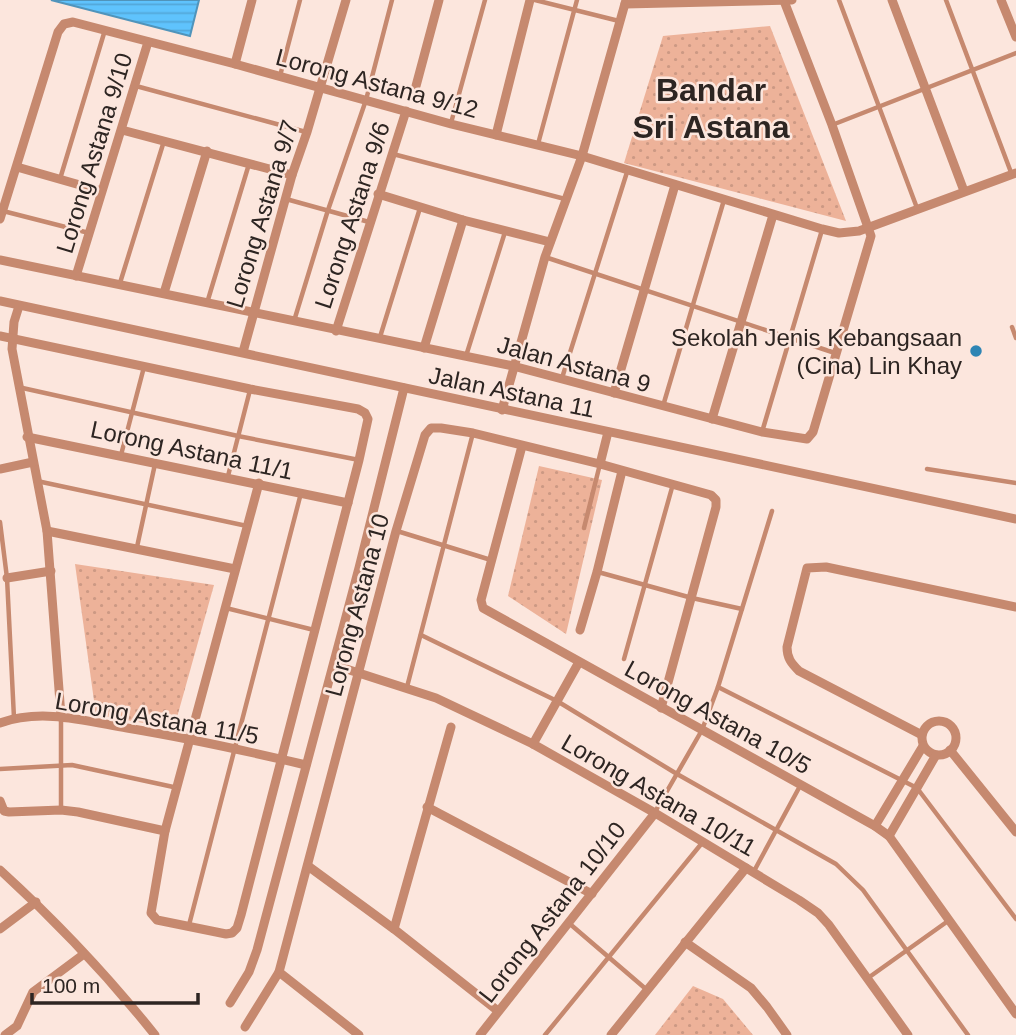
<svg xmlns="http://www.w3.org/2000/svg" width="1016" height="1035" font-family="Helvetica,sans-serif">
	<defs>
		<pattern id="park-dots" width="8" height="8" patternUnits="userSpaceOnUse" patternTransform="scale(1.75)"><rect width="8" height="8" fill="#edb299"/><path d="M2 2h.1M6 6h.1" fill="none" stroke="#cc9984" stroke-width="1.8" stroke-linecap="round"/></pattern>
		<pattern id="water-rules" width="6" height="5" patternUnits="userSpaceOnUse" patternTransform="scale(1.75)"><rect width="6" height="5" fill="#5fc3fd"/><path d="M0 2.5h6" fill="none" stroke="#53a7d9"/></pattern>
	</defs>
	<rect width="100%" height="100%" fill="#fce6dd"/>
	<!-- park -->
	<g fill="url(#park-dots)">
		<path d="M770 26 846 221 624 163 663 36Z"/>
		<path d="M539 466 602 480 566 634 508 596Z"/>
		<path d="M75 564 214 585 174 728 96 715Z"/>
		<path d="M693 986 723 999 753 1035H655Z"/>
	</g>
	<!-- water -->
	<path fill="url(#water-rules)" stroke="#5094bb" stroke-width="2" d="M51 0H199L190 36Z"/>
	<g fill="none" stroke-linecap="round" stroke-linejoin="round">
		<!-- service -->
		<g stroke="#c6896f" stroke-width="4.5">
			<path d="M535 0 619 21"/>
			<path d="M839 0 917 208"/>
			<path d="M946 0 1012 175"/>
			<path d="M280 76 300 0"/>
			<path d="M136 86 306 132"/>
			<path d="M451 123 485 0"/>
			<path d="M832 125 1016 53"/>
			<path d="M538 144 577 0"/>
			<path d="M393 154 565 199"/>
			<path d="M60 179 105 30"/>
			<path d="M286 199 369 222"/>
			<path d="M3 211 89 233"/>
			<path d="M545 257 835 353"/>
			<path d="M120 283 164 141"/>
			<path d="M207 303 249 164"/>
			<path d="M294 321 328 210 366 100 392 0"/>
			<path d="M1012 327 1016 338"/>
			<path d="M380 337 420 208"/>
			<path d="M466 356 505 232"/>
			<path d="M562 378 628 169"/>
			<path d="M18 387 238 436 359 460"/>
			<path d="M663 406 724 200"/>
			<path d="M762 432 822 230"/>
			<path d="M121 455 144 367"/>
			<path d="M927 469 1016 483"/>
			<path d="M228 476 250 390"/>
			<path d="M37 481 247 526"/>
			<path d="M772 511 718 687 917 788 1016 919"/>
			<path d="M0 522 7 578 14 718"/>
			<path d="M584 528 600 464"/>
			<path d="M397 531 491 560"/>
			<path d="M137 547 155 464"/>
			<path d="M598 572 692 598 742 609"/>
			<path d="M226 608 314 630"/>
			<path d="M421 635 557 701 677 774 836 864 863 890 968 1035"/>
			<path d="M624 659 673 484"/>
			<path d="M407 687 473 433"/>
			<path d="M0 769 72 765 178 788"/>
			<path d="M61 810V717"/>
			<path d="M655 812 702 730 718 687"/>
			<path d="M753 873 800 786"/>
			<path d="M570 924 647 990"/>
			<path d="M189 925 301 493"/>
			<path d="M868 978 948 921"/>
			<path d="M545 1035 702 843"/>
		</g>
		<!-- minor -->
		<g stroke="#c6896f" stroke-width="9">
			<path d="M892 0 964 191"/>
			<path d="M1001 0 1016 37"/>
			<path d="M625 4 792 0"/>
			<path d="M235 64 252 0"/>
			<path d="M416 86 439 0"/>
			<path d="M122 130 292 175"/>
			<path d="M496 135 530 0"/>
			<path d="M17 167 101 191"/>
			<path d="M378 194 463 220 550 242"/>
			<path d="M0 219 58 32 64 24 73 22 235 64 451 124 582 156 822 229 839 233 859 231 1016 173"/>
			<path d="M0 260 513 366 762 432 807 439 813 432 871 236 832 125 784 1"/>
			<path d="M76 276 148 42"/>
			<path d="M164 293 207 151"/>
			<path d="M0 301 1016 519"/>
			<path d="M19 306 14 322 12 349 47 531 61 716"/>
			<path d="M336 331 406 111"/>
			<path d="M0 336 250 389 358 409 365 413 368 419 359 460 241 915 237 928 232 933 226 934 157 920 151 913 165 831 259 483"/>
			<path d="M424 348 463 220"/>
			<path d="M243 352 292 175 307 132 346 0"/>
			<path d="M614 393 675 185"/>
			<path d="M502 410 545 257 582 156 626 0"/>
			<path d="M712 419 773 215"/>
			<path d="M27 437 348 503"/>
			<path d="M522 446 481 600 483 608 875 826 889 836 1016 1014"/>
			<path d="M600 464 608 432"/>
			<path d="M0 469 33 462"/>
			<path d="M47 531 235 569"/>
			<path d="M7 578 51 571"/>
			<path d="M580 630 597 572 622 471"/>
			<path d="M334 665 436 698 533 744 655 813 799 900 818 913 829 925 908 1035"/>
			<circle cx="939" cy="738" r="17"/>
			<path d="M0 723C41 708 86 721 127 728 187 738 247 751 306 765"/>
			<path d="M922 735 799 671C791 663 787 658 787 647L807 568 826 567 1016 607"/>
			<path d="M533 744 579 662"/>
			<path d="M950 750 1016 832"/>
			<path d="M0 801 4 811 9 812 61 810 78 812 165 831"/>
			<path d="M427 807 592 894"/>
			<path d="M875 826 923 746"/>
			<path d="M889 836 936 755"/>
			<path d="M308 866 394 929 498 1011"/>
			<path d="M0 870C56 921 108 976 155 1035"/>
			<path d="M0 929 36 902"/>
			<path d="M394 929 451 727"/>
			<path d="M685 942 751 988 767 1007 787 1035"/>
			<path d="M279 972 359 1035"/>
			<path d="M230 1003 249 972 257 950 359 568 404 388"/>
			<path d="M245 1027 279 972 396 531 425 435 431 428H441L473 433 600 464 711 495 716 500V507L661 708"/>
			<path d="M5 1035 17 1026 33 992 84 954"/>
			<path d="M480 1035 655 813"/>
			<path d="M611 1035 746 868"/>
		</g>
	</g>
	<!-- markers -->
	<circle fill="#2e85b4" stroke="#fce6dd" stroke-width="2.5" cx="976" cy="351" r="7"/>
	<g text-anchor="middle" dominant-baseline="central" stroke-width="5" stroke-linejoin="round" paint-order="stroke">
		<!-- street labels -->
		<g font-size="24" fill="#2d2522" stroke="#fce6dd">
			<text transform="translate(377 83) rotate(15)">Lorong Astana 9/12</text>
			<text transform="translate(94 153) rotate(-73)">Lorong Astana 9/10</text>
			<text transform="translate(262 214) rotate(-73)">Lorong Astana 9/7</text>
			<text transform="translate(352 215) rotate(-72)">Lorong Astana 9/6</text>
			<text transform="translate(574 364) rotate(15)">Jalan Astana 9</text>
			<text transform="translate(512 392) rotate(12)">Jalan Astana 11</text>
			<text transform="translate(192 450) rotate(12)">Lorong Astana 11/1</text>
			<text transform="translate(357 605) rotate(-75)">Lorong Astana 10</text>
			<text transform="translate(718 717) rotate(29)">Lorong Astana 10/5</text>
			<text transform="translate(157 718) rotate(10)">Lorong Astana 11/5</text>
			<text transform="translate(659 795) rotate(30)">Lorong Astana 10/11</text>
			<text transform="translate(552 912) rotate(-52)">Lorong Astana 10/10</text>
		</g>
		<!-- poi labels -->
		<g font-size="24" fill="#2d2522" stroke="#fce6dd" text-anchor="end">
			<text x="962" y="337">Sekolah Jenis Kebangsaan<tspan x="962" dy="28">(Cina) Lin Khay</tspan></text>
		</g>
		<!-- district labels -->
		<g font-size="32" font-weight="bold" fill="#2d2522" stroke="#fce6dd">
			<text x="711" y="90">Bandar<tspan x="711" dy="37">Sri Astana</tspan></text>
		</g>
	</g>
	<!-- scale -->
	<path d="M32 993v10h166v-10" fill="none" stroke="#2d2522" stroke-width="3.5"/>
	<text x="42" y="993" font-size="21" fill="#2d2522" stroke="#fce6dd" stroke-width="5" paint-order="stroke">100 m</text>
</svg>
